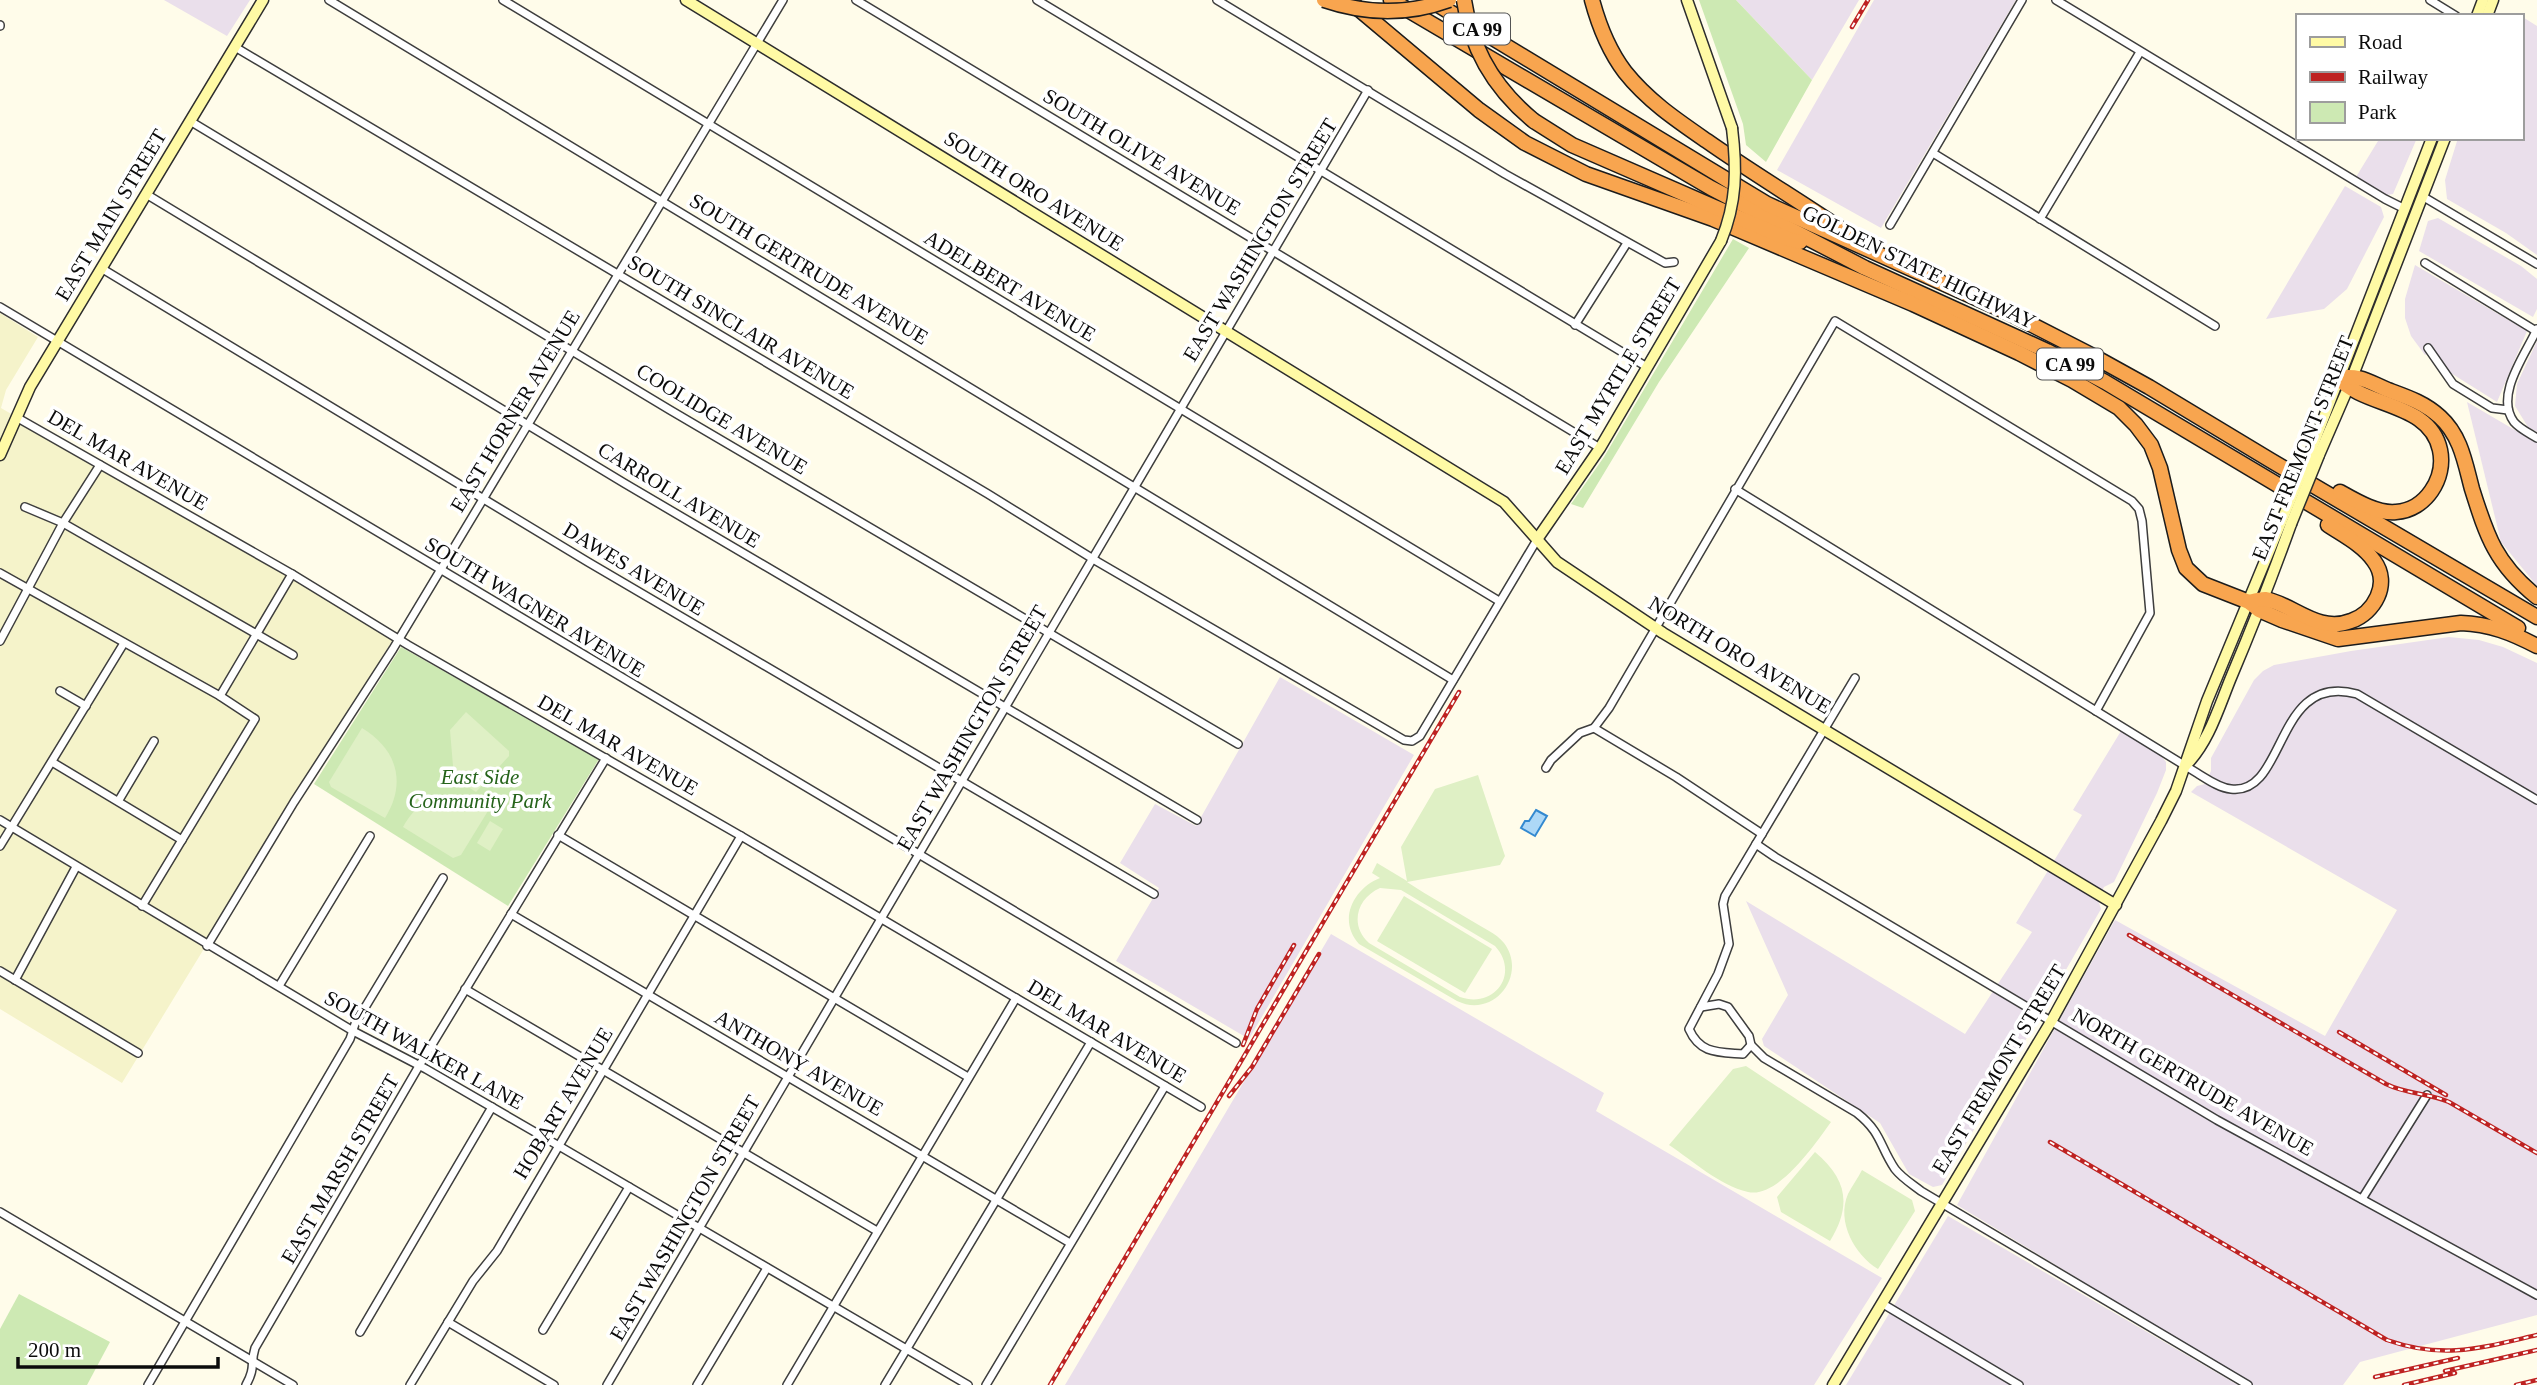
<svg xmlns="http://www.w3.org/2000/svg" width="2537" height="1385" font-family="Georgia,serif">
	<rect width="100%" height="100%" fill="#fffcea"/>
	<!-- industrial -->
	<g fill="#eadfeb">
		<path d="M164 0H250L227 36Z"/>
		<path d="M1736 0H1859L1812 80Z"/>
		<path d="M1874 0H2016L1881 228 1777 170Z"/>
		<path d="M2521 16 2537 26V255L2506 233 2447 199 2445 180 2458 138H2521Z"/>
		<path d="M2374 138H2417L2393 194 2387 195 2356 177 2378 141Z"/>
		<path d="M2345 186 2381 207 2384 217 2347 289 2324 309 2266 319Z"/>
		<path d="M2438 218 2521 266 2537 279V309L2533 317 2419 251 2428 221Z"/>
		<path d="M2415 265 2527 331 2497 402 2446 370 2433 350 2425 355 2411 336 2405 318V299Z"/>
		<path d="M2537 341V432L2528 427 2515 406 2517 384Z"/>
		<path d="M2467 402 2537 443V586L2501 542Z"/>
		<path d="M2449 637 2479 640 2503 647 2537 663V1315L2360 1362 2343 1385H2253L1957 1205 2115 920 2325 1036 2397 910 2191 792 2197 786 2205 784 2211 771V758L2254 680 2263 671 2274 665 2351 651Z"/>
		<path d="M1280 677 1414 755 1249 1039 1116 961 1159 888 1120 863 1155 804 1196 826Z"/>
		<path d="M2121 731 2162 757 2166 762V770L2157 793 2114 882 2104 887 2098 900 2101 909 1942 1185 1933 1187 1909 1174 1880 1123 1764 1046 1762 1039 1788 995 1746 901 1965 1034 2032 932 2016 923 2082 815 2073 810Z"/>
		<path d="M1331 934 1604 1093 1596 1111 1882 1278 1814 1385H1065Z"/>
		<path d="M1948 1216 2238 1385H1846Z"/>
	</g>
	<!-- farmland -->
	<path fill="#f5f3ca" d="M0 313 38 337 6 390 1 408 395 636 122 1083 0 1009Z"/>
	<!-- green -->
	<g fill="#cde9b3">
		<path d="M1699 0H1736L1812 80 1766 162 1746 145 1743 124Z"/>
		<path d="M1733 239 1749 248 1659 382 1583 508 1571 504 1604 457Z"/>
		<path d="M401 647 599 759 508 906 314 784Z"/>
		<path d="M19 1294 110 1342 87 1385H0V1329Z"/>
	</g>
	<!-- pitch -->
	<g fill="#dff0c5" fill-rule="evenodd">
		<path d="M466 712 509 751V756L476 792 454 778 450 730Z"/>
		<path d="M362 728C397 749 407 783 385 818L331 787 329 782Z"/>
		<path d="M1478 775 1505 856 1500 865 1407 882C1428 896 1451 908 1472 921 1483 928 1496 933 1504 943 1528 975 1494 1019 1457 1001L1359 944C1337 920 1354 888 1380 878L1372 873 1377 863 1407 881 1401 847 1435 789ZM1380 888 1401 890 1495 946C1520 973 1495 1009 1460 997L1369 943C1349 925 1357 898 1380 888Z"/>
		<path d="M452 794 471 796 491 806 461 855 453 858 403 827C414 807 428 796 452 794Z"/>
		<path d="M490 821 503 829 490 851 477 843Z"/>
		<path d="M1404 896 1492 949 1465 993 1377 941Z"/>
		<path d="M1746 1066 1831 1122C1816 1143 1778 1199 1748 1192 1719 1185 1693 1161 1669 1145L1733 1069Z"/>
		<path d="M1815 1152C1847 1179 1852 1205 1830 1241L1781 1212 1777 1197Z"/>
		<path d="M1862 1170 1912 1200 1915 1211 1878 1269C1855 1255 1836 1222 1848 1194 1852 1186 1858 1178 1862 1170Z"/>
	</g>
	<!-- water -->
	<path fill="#add8f7" stroke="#3389d0" stroke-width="2" d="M1536 810 1547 816 1535 836 1521 828 1525 821H1529Z"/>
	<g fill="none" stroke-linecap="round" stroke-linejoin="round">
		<defs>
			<g id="street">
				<path d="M329 0 1453 680"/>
				<path d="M503 0 1499 601"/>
				<path d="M856 0 1600 448"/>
				<path d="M1037 0 1647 367"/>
				<path d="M1217 0 1505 174 1665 263 1674 262"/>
				<path d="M2056 0 2385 199 2405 209"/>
				<path d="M2430 0 2456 16"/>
				<path d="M0 25V26"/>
				<path d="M235 47 988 494 1098 562 1404 740 1412 741 1420 736 1538 538"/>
				<path d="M190 121 670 410 1238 744"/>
				<path d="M1933 153 2215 326"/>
				<path d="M146 194 624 483 1197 820"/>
				<path d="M2422 196 2537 264"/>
				<path d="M2040 219 2140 52"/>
				<path d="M1890 225 2022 0"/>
				<path d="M2425 263 2536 331"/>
				<path d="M101 268 588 562 1154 894"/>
				<path d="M0 307 1236 1043"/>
				<path d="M1575 325 1627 243"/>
				<path d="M2537 329C2526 354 2494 395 2514 422 2520 429 2529 433 2537 438"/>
				<path d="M2428 348 2453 384 2492 408 2508 410"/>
				<path d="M16 417 292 574 408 645 741 836 1201 1107"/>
				<path d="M1735 489 2197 773C2207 779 2219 788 2231 789 2287 796 2274 671 2357 694L2537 800"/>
				<path d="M25 507 63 523 293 655"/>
				<path d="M0 573 220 696 255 719 142 906"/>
				<path d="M0 641 63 523 100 465"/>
				<path d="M60 691 86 706"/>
				<path d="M220 696 292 574"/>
				<path d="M1594 728 1676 777 1762 834"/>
				<path d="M52 762 182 840"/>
				<path d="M1546 768 1551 760 1580 733 1594 728 1609 708 1835 321 2132 501 2139 509 2142 521 2150 613 2096 711"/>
				<path d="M119 800 154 741"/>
				<path d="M0 820 353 1031 426 1069 559 1146 968 1385"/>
				<path d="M558 835 968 1077"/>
				<path d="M1756 844 1775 857 2217 1120 2537 1295"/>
				<path d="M0 846 124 643"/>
				<path d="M511 914 1070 1243"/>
				<path d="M207 946 294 802 393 649 783 0"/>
				<path d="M0 971 138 1053"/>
				<path d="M15 980 76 867"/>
				<path d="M279 986 370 836"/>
				<path d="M465 989 877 1231"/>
				<path d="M1701 1007 1719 1004 1728 1007 1749 1036 1751 1045 1764 1058 1857 1113C1882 1133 1879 1145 1895 1169 1902 1178 1912 1184 1921 1191L2248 1385"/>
				<path d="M1751 1045 1743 1054C1718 1052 1700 1054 1689 1029L1718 974 1729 944 1723 904 1725 896 1855 678"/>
				<path d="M2362 1199 2427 1095"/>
				<path d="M0 1212 293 1385"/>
				<path d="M1883 1304 2019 1385"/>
				<path d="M448 1322 554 1385"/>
				<path d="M543 1330 629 1187"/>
				<path d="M360 1332 492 1107"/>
				<path d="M148 1385 350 1039 355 1024 443 878"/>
				<path d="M246 1385C256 1367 250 1364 255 1348L419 1066 606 758"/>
				<path d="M410 1385 473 1281 497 1251 741 836"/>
				<path d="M607 1385 1368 90"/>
				<path d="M697 1385 767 1268"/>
				<path d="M787 1385 1016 998"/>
				<path d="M885 1385 1091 1042"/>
				<path d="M986 1385 1165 1086"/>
			</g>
			<g id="secondary">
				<path d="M686 0 1504 502 1557 562 1663 633 2116 905"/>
				<path d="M1687 0 1732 128"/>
				<path d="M2477 16 2483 0"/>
				<path d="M2487 16 2493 0"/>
				<path d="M2310 453 2432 138"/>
				<path d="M0 455 30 387 263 0"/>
				<path d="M2319 455 2348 388 2445 138"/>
				<path d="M1538 538 1600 448 1721 241"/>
				<path d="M2186 765C2208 743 2218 710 2230 680 2252 628 2272 577 2291 524"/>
				<path d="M1833 1385 2052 1020 2161 821 2176 791 2207 701 2282 520"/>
			</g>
			<g id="highway">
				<path d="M1391 0 1711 188 1865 268 2047 351 2105 382 2518 628"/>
				<path d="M1430 0 1767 204 2007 312 2093 356 2149 387 2270 460 2537 617"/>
				<path d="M1592 0C1599 26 1609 51 1625 72 1648 101 1678 121 1707 141 1754 174 1803 203 1851 236"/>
				<path d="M1354 5 1479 110 1525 143 1586 174 1713 219 1913 304 2019 353 2072 380 2119 408 2136 425 2151 445 2160 468 2179 550 2186 568 2203 584 2249 602 2259 610 2282 620 2338 639 2461 623C2490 624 2512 633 2537 646"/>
				<path d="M1534 121 1572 145 1788 239 1800 242"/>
				<path d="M2338 378C2366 408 2430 402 2440 450 2446 478 2426 510 2396 512 2378 514 2356 501 2340 492"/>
				<path d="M2338 378C2359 374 2369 382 2388 390 2407 397 2425 403 2440 417 2461 436 2465 463 2472 489 2487 537 2496 564 2537 597"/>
				<path d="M2249 602C2253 601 2260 599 2265 599 2293 604 2318 634 2351 621 2374 613 2391 584 2374 561 2363 545 2343 535 2328 525"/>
			</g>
		</defs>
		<!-- street casing -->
		<use href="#street" stroke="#3e3e3e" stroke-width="10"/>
		<!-- secondary casing -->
		<use href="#secondary" stroke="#2d2d2d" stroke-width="13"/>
		<!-- highway casing -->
		<use href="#highway" stroke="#1c1c1c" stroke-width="17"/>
		<!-- street -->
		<use href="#street" stroke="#fff" stroke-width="7"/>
		<!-- secondary -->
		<use href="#secondary" stroke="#fffaa5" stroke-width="10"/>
		<!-- highway -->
		<use href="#highway" stroke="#f8a54f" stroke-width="14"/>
		<defs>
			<g id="rail">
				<path d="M1852 27 1868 0"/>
				<path d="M2129 935 2386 1084C2406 1094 2428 1093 2449 1102L2537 1153"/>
				<path d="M2339 1032 2446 1095"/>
				<path d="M1243 1045 1257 1009 1294 945"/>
				<path d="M1229 1096 1252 1067 1319 954"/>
				<path d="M2050 1142 2387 1340C2444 1360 2481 1348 2537 1335"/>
				<path d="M2445 1371 2537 1350"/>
				<path d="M2375 1377 2458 1358"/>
				<path d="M1050 1385 1459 692"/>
				<path d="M2404 1385 2455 1373"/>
				<path d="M2516 1385 2537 1380"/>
			</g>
		</defs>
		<!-- rail casing -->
		<use href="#rail" stroke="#be2221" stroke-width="4.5"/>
		<!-- rail -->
		<use href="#rail" stroke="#fff" stroke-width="2" stroke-dasharray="5" stroke-linecap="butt"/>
		<defs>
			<g id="secondary-bridge">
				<path d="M1721 241C1737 202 1737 169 1732 128"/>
				<path d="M2282 520 2310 453"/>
				<path d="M2291 524 2319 455"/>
			</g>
			<g id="highway-bridge">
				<path d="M1324 0C1365 14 1408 15 1449 0"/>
				<path d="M1464 0C1471 49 1496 90 1534 121"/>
			</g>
		</defs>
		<!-- secondary-bridge casing -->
		<use href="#secondary-bridge" stroke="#2d2d2d" stroke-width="13" stroke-linecap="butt"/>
		<!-- highway-bridge casing -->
		<use href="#highway-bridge" stroke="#1c1c1c" stroke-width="17" stroke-linecap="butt"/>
		<!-- secondary-bridge -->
		<use href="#secondary-bridge" stroke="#fffaa5" stroke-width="10"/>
		<!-- highway-bridge -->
		<use href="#highway-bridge" stroke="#f8a54f" stroke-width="14"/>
	</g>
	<g text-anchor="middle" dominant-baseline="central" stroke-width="7" stroke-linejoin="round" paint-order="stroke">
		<!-- shield labels -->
		<g fill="#fff" stroke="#545454" stroke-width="2">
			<rect x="1444" y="13.5" width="66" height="31" rx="5"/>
			<rect x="2037" y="348.5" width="66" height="31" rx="5"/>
		</g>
		<g font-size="19" font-weight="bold" fill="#0b0b0b">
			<text x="1477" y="29">CA 99</text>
			<text x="2070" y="364">CA 99</text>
		</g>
		<!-- street labels -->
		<g font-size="21" fill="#0b0b0b" stroke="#fff">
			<text transform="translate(1142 152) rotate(31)">SOUTH OLIVE AVENUE</text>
			<text transform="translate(1034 191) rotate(32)">SOUTH ORO AVENUE</text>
			<text transform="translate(111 215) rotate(-59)">EAST MAIN STREET</text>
			<text transform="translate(1260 240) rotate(-59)">EAST WASHINGTON STREET</text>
			<text transform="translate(1919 267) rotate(26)">GOLDEN STATE HIGHWAY</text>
			<text transform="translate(809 269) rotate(31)">SOUTH GERTRUDE AVENUE</text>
			<text transform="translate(1010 286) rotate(31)">ADELBERT AVENUE</text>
			<text transform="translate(741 327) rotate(31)">SOUTH SINCLAIR AVENUE</text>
			<text transform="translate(1618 376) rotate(-59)">EAST MYRTLE STREET</text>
			<text transform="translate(515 411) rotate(-59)">EAST HORNER AVENUE</text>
			<text transform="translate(722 419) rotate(31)">COOLIDGE AVENUE</text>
			<text transform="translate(2303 448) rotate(-68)">EAST FREMONT STREET</text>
			<text transform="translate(128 460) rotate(30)">DEL MAR AVENUE</text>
			<text transform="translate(679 495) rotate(31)">CARROLL AVENUE</text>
			<text transform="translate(634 569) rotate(31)">DAWES AVENUE</text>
			<text transform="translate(535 607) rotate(31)">SOUTH WAGNER AVENUE</text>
			<text transform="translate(1740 655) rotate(31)">NORTH ORO AVENUE</text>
			<text transform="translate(972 728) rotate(-60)">EAST WASHINGTON STREET</text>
			<text transform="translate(618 745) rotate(30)">DEL MAR AVENUE</text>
			<text transform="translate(1107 1031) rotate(31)">DEL MAR AVENUE</text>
			<text transform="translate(424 1050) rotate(29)">SOUTH WALKER LANE</text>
			<text transform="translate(799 1063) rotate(30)">ANTHONY AVENUE</text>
			<text transform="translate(1999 1069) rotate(-59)">EAST FREMONT STREET</text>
			<text transform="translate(2193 1082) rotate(30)">NORTH GERTRUDE AVENUE</text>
			<text transform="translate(563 1103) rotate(-59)">HOBART AVENUE</text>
			<text transform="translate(340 1169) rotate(-60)">EAST MARSH STREET</text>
			<text transform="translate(685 1218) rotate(-60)">EAST WASHINGTON STREET</text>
		</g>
		<!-- park labels -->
		<g font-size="21" font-style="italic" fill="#26641b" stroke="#fff">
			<text x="480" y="777">East Side<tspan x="480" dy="24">Community Park</tspan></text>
		</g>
	</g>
	<!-- legend -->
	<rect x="2296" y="14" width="228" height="126" fill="#ffffff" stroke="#9d9d9d" stroke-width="2"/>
	<rect x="2310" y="37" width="35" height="10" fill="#fffaa5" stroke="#9d9d9d" stroke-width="2"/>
	<text x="2358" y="49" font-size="21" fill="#0b0b0b">Road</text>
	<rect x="2310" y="72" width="35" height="10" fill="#be2221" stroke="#9d9d9d" stroke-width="2"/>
	<text x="2358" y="84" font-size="21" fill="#0b0b0b">Railway</text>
	<rect x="2310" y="102" width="35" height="21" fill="#cde9b3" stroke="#9d9d9d" stroke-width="2"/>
	<text x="2358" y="119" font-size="21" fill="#0b0b0b">Park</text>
	<!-- scale -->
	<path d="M18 1357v10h200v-10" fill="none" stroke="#0b0b0b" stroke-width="3.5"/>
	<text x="28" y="1357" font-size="21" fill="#0b0b0b" stroke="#ffffff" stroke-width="5" paint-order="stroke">200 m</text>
</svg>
